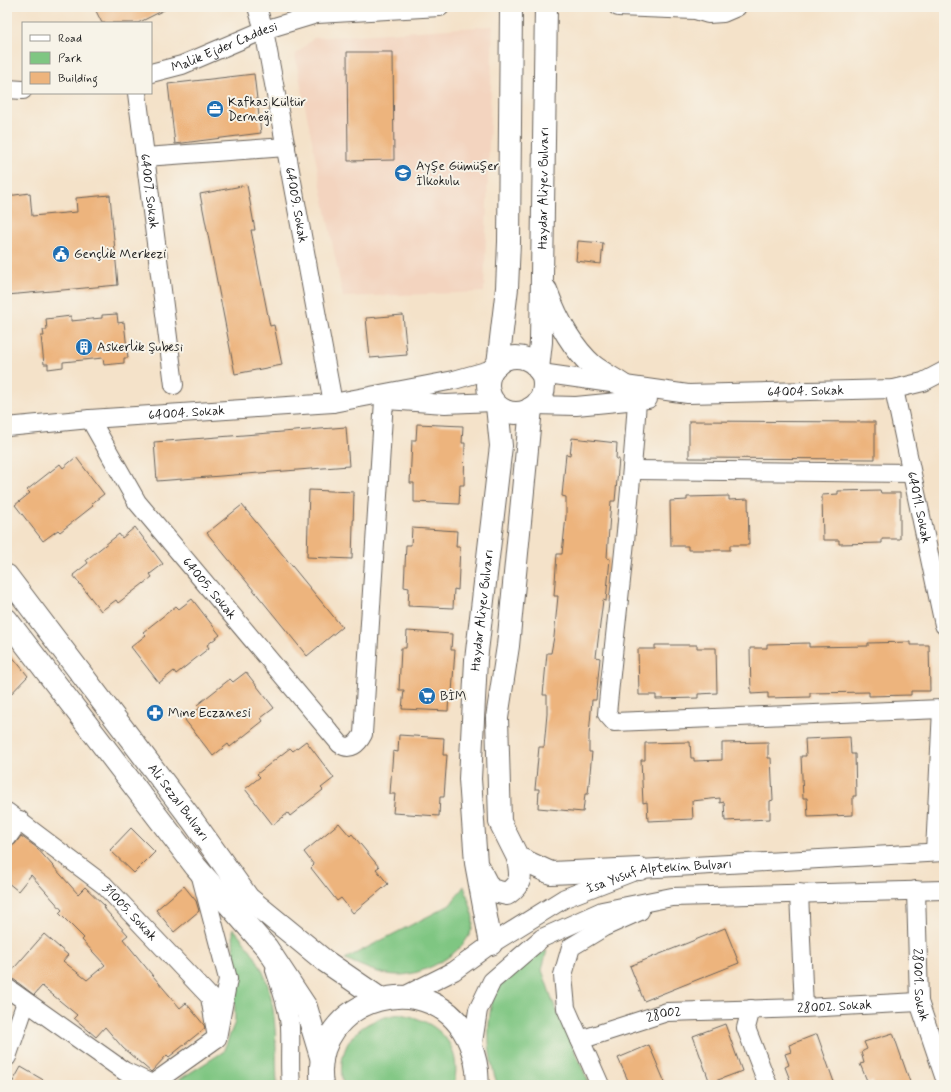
<svg xmlns="http://www.w3.org/2000/svg" width="951" height="1092" font-family="Mynerve,sans-serif">
	<rect width="100%" height="100%" fill="#f7f3e8"/>
	<filter id="ink" filterUnits="userSpaceOnUse"><feTurbulence type="fractalNoise" baseFrequency=".025" numOctaves="2"/><feDisplacementMap in="SourceGraphic" scale="8" xChannelSelector="R" yChannelSelector="G"/><feConvolveMatrix kernelMatrix="1 2 1 2 8 2 1 2 1" color-interpolation-filters="sRGB"/></filter>
	<filter id="wash" filterUnits="userSpaceOnUse"><feTurbulence type="fractalNoise" baseFrequency=".012" numOctaves="4" result="noise"/><feDisplacementMap in="SourceGraphic" scale="16" xChannelSelector="R" yChannelSelector="G"/><feGaussianBlur stdDeviation="0.9" result="paint"/><feColorMatrix in="noise" values="0 0 0 0 0 0 0 0 0 0 0 0 0 0 0 0 0 1.4 0 .05"/><feComposite in="paint" operator="in"/></filter>
	<g filter="url(#wash)">
		<rect width="100%" height="100%" fill="#f4e2c9"/>
		<!-- built -->
		<path fill="#f3d4bf" d="M493 26 484 292 343 297 295 55 314 38Z"/>
		<!-- green -->
		<g fill="#7fc682" stroke="#4e714f">
			<path d="M464 886C467 896 472 908 473 919 475 949 424 976 398 975 379 975 362 966 345 959L450 905Z"/>
			<path d="M233 928C241 937 249 947 255 957 279 994 275 1043 277 1085H183L177 1081 223 1052 235 1022Z"/>
			<path d="M547 950 542 970 553 1002 590 1085H498C486 1059 483 998 505 976 515 966 535 957 547 950Z"/>
			<path d="M401 1014C438 1021 463 1045 454 1085H343C335 1042 360 1019 401 1014Z"/>
		</g>
		<g id="blocks">
			<!-- building -->
			<g fill="#edb47d">
				<path d="M94 7H170L138 23H102Z"/>
				<path d="M347 52H393L394 160 348 161Z"/>
				<path d="M254 74 261 133 175 144 168 84Z"/>
				<path d="M247 185 255 230H251L270 326 274 325 282 365 235 374 200 194Z"/>
				<path d="M30 193 32 216 77 212 76 198 110 195 118 285 7 295V196Z"/>
				<path d="M578 241 603 243 601 264 576 261Z"/>
				<path d="M117 314 118 323 124 322 128 358H124V363L104 365 103 358 63 362V367L48 369V364H44L41 336H44L43 330H47L46 319 71 316V321L102 318V315Z"/>
				<path d="M403 315 407 355 370 358 366 318Z"/>
				<path d="M689 421 875 422V459L689 458Z"/>
				<path d="M417 424 463 426 462 443H465L464 485H460L459 504 414 502V483H410L412 440H416Z"/>
				<path d="M346 427 349 466 157 481 154 442Z"/>
				<path d="M572 438 617 443 616 459H619L615 501H611L608 542 607 558 610 559 606 601 603 600 596 657 600 658 596 700H592L589 735V752H592L588 794H585L583 812 538 808 539 789H535L539 747H544L547 714V695H543L547 653H551L554 637 558 596H554L557 554H562L566 516V497L562 496 566 454 570 455Z"/>
				<path d="M76 457 104 494 91 504 93 506 60 532 58 530 43 541 15 505 30 493 27 490 60 464 63 468Z"/>
				<path d="M309 490 354 492 352 559 307 557Z"/>
				<path d="M880 490 881 493H900V539H882V543L839 544V540H823L822 495 838 494V491Z"/>
				<path d="M729 496V500L748 499 749 545H730V550H688V546H671L670 501 687 500V497Z"/>
				<path d="M242 505 342 627 307 656 207 533Z"/>
				<path d="M135 527 163 564 150 574 152 577 118 603 116 600 101 611 73 575 88 563 86 560 119 534 122 538Z"/>
				<path d="M412 528 457 531 456 547H460L458 590 454 589 453 608 408 606 409 588 404 587 406 545H411Z"/>
				<path d="M192 599 220 635 207 645 209 648 176 674 174 671 159 683 131 647 146 635 143 632 176 606 179 609Z"/>
				<path d="M407 631 452 634 451 650H455L452 693H449L448 711 402 709 404 690H399L401 648H406Z"/>
				<path d="M910 642V645H929L930 691H911V695L869 696V692L810 693V697L768 698V693L751 694 750 648H767V644L809 643V647L868 646V643Z"/>
				<path d="M655 645H697V648H716L717 693 698 694V698L656 699V695H639L638 649H655Z"/>
				<path d="M7 650 28 676 7 698Z"/>
				<path d="M246 672 274 708 261 718 263 721 230 747 228 744 213 756 185 720 200 708 197 705 230 679 233 682Z"/>
				<path d="M399 735 444 738 443 755H447L444 797H440L439 816 393 813 395 794H390L393 751 398 752Z"/>
				<path d="M850 737 851 754H855L856 796H853V815L808 817 807 798H803L801 756H806L805 739Z"/>
				<path d="M306 741 334 778 321 788 323 790 290 816 288 813 273 825 245 789 260 777 257 774 290 748 293 751Z"/>
				<path d="M690 742 691 758H694V761L722 760V743L768 742V758H771L773 800 770 801V819L725 821 724 802 720 803V798L692 801 693 819 648 821 647 802 643 803 641 760H645V743Z"/>
				<path d="M339 823 350 836 352 834 379 867 376 869 388 884 353 913 341 898 337 901 311 868 314 865 304 852Z"/>
				<path d="M131 828 155 852 134 873 110 850Z"/>
				<path d="M21 836 36 847 78 894 85 887 105 906 103 907 128 935 123 939 153 976 180 1008 186 1003 204 1025 205 1028 169 1057 167 1055 151 1072 123 1048 105 1027 96 1037 74 1018 77 1015 42 986 34 995 8 975 44 934 68 955 63 961 87 980 105 965 82 940 84 938 59 913 62 910 31 875 18 891 7 882V848L15 844Z"/>
				<path d="M184 886 196 901 199 911 174 932 156 910Z"/>
				<path d="M725 928 739 963 644 1001 630 966Z"/>
				<path d="M725 1024 742 1071 710 1083 693 1036Z"/>
				<path d="M893 1033 911 1085H874L873 1081 868 1083 860 1064 864 1063 861 1052 867 1049 864 1042Z"/>
				<path d="M817 1034 835 1085H792L785 1067 789 1065 785 1054 791 1052 789 1045Z"/>
				<path d="M649 1045 666 1085H630L618 1058Z"/>
				<path d="M21 1067 52 1085H11Z"/>
			</g>
		</g>
	</g>
	<g filter="url(#ink)">
		<use href="#blocks" fill-opacity="0" stroke="#686159" stroke-width="1"/>
		<g fill="none" stroke-linecap="round" stroke-linejoin="round">
			<defs>
				<g id="minor">
					<path id="s1" d="M257 7 264 30 333 403"/>
					<path d="M618 7 695 10 708 14 723 13 737 7"/>
					<path id="s2" d="M151 73 182 65 264 30 317 14 440 7"/>
					<path d="M7 89 23 90"/>
					<path id="s3" d="M137 93 174 385"/>
					<path d="M145 157 286 147"/>
					<path id="s4" d="M541 373 688 394 894 389 923 382 944 371"/>
					<path id="s5" d="M894 389 944 625"/>
					<path d="M386 400 445 404 494 402"/>
					<path d="M637 400C631 505 617 609 607 714L614 722 942 709"/>
					<path d="M535 405 576 406 648 399"/>
					<path id="s6" d="M90 419 137 502 340 744C350 751 358 744 363 734L384 400"/>
					<path id="s7" d="M7 427 90 419 333 403 454 380 493 369"/>
					<path d="M633 470 911 473"/>
					<path id="s8" d="M7 812 104 885 210 997 217 1038"/>
					<path d="M7 838 20 820"/>
					<path d="M935 852 942 709 944 707"/>
					<path id="s9" d="M916 890 919 1002 944 1076"/>
					<path d="M799 893 804 1008"/>
					<path d="M275 970C281 988 288 1007 290 1026 291 1046 289 1065 291 1085"/>
					<path d="M7 988 124 1071 154 1085"/>
					<path id="s10" d="M404 996 454 971 491 944 565 898 640 869 944 852"/>
					<path d="M751 1009 746 1028 768 1085"/>
					<path id="s11" d="M580 1040 667 1012 804 1008 919 1002"/>
					<path d="M472 1049 478 1010 492 981 542 938 602 911 672 897 944 890"/>
					<path d="M7 1057 26 1002"/>
					<path d="M151 1085 217 1038 228 979 200 873"/>
					<path d="M600 1085 566 1008 563 975 571 947 604 927 640 911"/>
				</g>
				<g id="major">
					<path d="M546 290C556 317 570 346 593 366 602 373 614 379 624 386"/>
					<circle cx="516" cy="385" r="28"/>
					<path d="M498 364 507 288 509 242 511 7"/>
					<path id="s12" d="M538 369 541 342 546 7"/>
					<path d="M531 408 508 646 497 718 500 822 518 858 551 873 640 869"/>
					<path id="s13" d="M7 576 193 821 248 898 325 961 379 998"/>
					<path d="M7 620 196 867 267 948 306 1007 322 1060"/>
					<path d="M479 869 490 890 507 894C523 882 521 876 518 858"/>
					<path id="s14" d="M491 944 476 863 470 779 476 660 501 446 497 406"/>
					<path d="M322 1085C308 996 437 961 470 1044 475 1057 479 1071 477 1085"/>
				</g>
			</defs>
			<!-- minor casing -->
			<use href="#minor" stroke="#686159" stroke-width="20"/>
			<!-- major casing -->
			<use href="#major" stroke="#686159" stroke-width="24"/>
			<!-- minor -->
			<use href="#minor" stroke="#fff" stroke-width="18"/>
			<!-- major -->
			<use href="#major" stroke="#fff" stroke-width="22"/>
		</g>
	</g>
	<!-- icons -->
	<defs>
		<symbol id="office-disc" viewBox="-11 -11 22 22"><circle r="9.5" fill="#1f6fb2" stroke="#f7f3e8"/><path d="M-6-3h4V-5.5h4V-3h4V5H-6ZM-1-4.5V-3h2v-1.5ZM-6 0V1H6V0Z" fill="#fff"/></symbol>
		<symbol id="school-disc" viewBox="-11 -11 22 22"><circle r="9.5" fill="#1f6fb2" stroke="#f7f3e8"/><path d="M0-5L7-2L0 1L-7-2ZM-4 1L0 2.5L4 1V4Q0 6-4 4Z" fill="#fff"/></symbol>
		<symbol id="civic-disc" viewBox="-11 -11 22 22"><circle r="9.5" fill="#1f6fb2" stroke="#f7f3e8"/><path d="M-.6-6.5H3V-4.5H.6V-3L4-1V1h2V6H-6V1h2V-1L-.6-3ZM-1.2 2.5V6h2.4V2.5Z" fill="#fff"/></symbol>
		<symbol id="building-disc" viewBox="-11 -11 22 22"><circle r="9.5" fill="#1f6fb2" stroke="#f7f3e8"/><path d="M-4-6H4V6H1V3H-1V6H-4ZM-2.5-4.3h1.7v1.8h-1.7ZM.8-4.3h1.7v1.8H.8ZM-2.5-1h1.7V.8h-1.7ZM.8-1h1.7V.8H.8Z" fill="#fff"/></symbol>
		<symbol id="supermarket-disc" viewBox="-11 -11 22 22"><circle r="9.5" fill="#1f6fb2" stroke="#f7f3e8"/><path d="M-6-5.5h2.5l.6 2H6L4.5 2H-2.5L-4.4-4H-6ZM-1.5 3.2a1.3 1.3 0 1 0 .1 0ZM3 3.2a1.3 1.3 0 1 0 .1 0Z" fill="#fff"/></symbol>
		<symbol id="pharmacy-disc" viewBox="-11 -11 22 22"><circle r="9.5" fill="#1f6fb2" stroke="#f7f3e8"/><path d="M-2-6h4v4h4v4h-4v4h-4v-4h-4v-4h4Z" fill="#fff"/></symbol>
	</defs>
	<g fill-rule="evenodd">
		<use href="#office-disc" x="205" y="99" width="20" height="20"/>
		<use href="#school-disc" x="393" y="163" width="20" height="20"/>
		<use href="#civic-disc" x="51" y="244" width="20" height="20"/>
		<use href="#building-disc" x="74" y="337" width="20" height="20"/>
		<use href="#supermarket-disc" x="417" y="686" width="20" height="20"/>
		<use href="#pharmacy-disc" x="145" y="703" width="20" height="20"/>
	</g>
	<g text-anchor="middle" dominant-baseline="central" stroke-width="4" stroke-linejoin="round" paint-order="stroke">
		<!-- street labels -->
		<g font-size="13" fill="#1c1c1c" stroke="#f7f3e8">
			<text stroke="none"><textPath href="#s2" startOffset="78">Malik Ejder Caddesi</textPath></text>
			<text stroke="none"><textPath href="#s12" startOffset="181">Haydar Aliyev Bulvarı</textPath></text>
			<text stroke="none"><textPath href="#s3" startOffset="99">64007. Sokak</textPath></text>
			<text stroke="none"><textPath href="#s1" startOffset="202">64009. Sokak</textPath></text>
			<text stroke="none"><textPath href="#s4" startOffset="266">64004. Sokak</textPath></text>
			<text stroke="none"><textPath href="#s7" startOffset="180">64004. Sokak</textPath></text>
			<text stroke="none"><textPath href="#s5" startOffset="121">64011. Sokak</textPath></text>
			<text stroke="none"><textPath href="#s6" startOffset="208">64005. Sokak</textPath></text>
			<text stroke="none"><textPath href="#s14" startOffset="336">Haydar Aliyev Bulvarı</textPath></text>
			<text stroke="none"><textPath href="#s13" startOffset="284">Ali Sezal Bulvarı</textPath></text>
			<text stroke="none"><textPath href="#s10" startOffset="287">İsa Yusuf Alptekin Bulvarı</textPath></text>
			<text stroke="none"><textPath href="#s8" startOffset="159">31005. Sokak</textPath></text>
			<text stroke="none"><textPath href="#s9" startOffset="95">28001. Sokak</textPath></text>
			<text stroke="none"><textPath href="#s11" startOffset="259">28002. Sokak</textPath></text>
			<text stroke="none"><textPath href="#s11" startOffset="88">28002</textPath></text>
		</g>
		<!-- poi labels -->
		<g font-size="13" fill="#1c1c1c" stroke="#f7f3e8" text-anchor="start">
			<text x="228" y="102">Kafkas Kültür<tspan x="228" dy="15">Derneği</tspan></text>
			<text x="416" y="166">Ayşe Gümüşer<tspan x="416" dy="15">İlkokulu</tspan></text>
			<text x="74" y="254">Gençlik Merkezi</text>
			<text x="97" y="347">Askerlik Şubesi</text>
			<text x="440" y="696">BİM</text>
			<text x="168" y="713">Mine Eczanesi</text>
		</g>
	</g>
	<!-- margin -->
	<rect width="951" height="1092" fill="none" stroke="#f7f3e8" stroke-width="24"/>
	<!-- legend -->
	<rect x="22" y="22" width="130" height="72" fill="#f7f3e8" stroke="#9f9d96"/>
	<rect x="30" y="35" width="20" height="6" fill="#ffffff" stroke="#9f9d96"/>
	<text x="58" y="42" font-size="12" fill="#1c1c1c">Road</text>
	<rect x="30" y="52" width="20" height="12" fill="#7fc682" stroke="#9f9d96"/>
	<text x="58" y="62" font-size="12" fill="#1c1c1c">Park</text>
	<rect x="30" y="72" width="20" height="12" fill="#edb47d" stroke="#9f9d96"/>
	<text x="58" y="82" font-size="12" fill="#1c1c1c">Building</text>
</svg>
